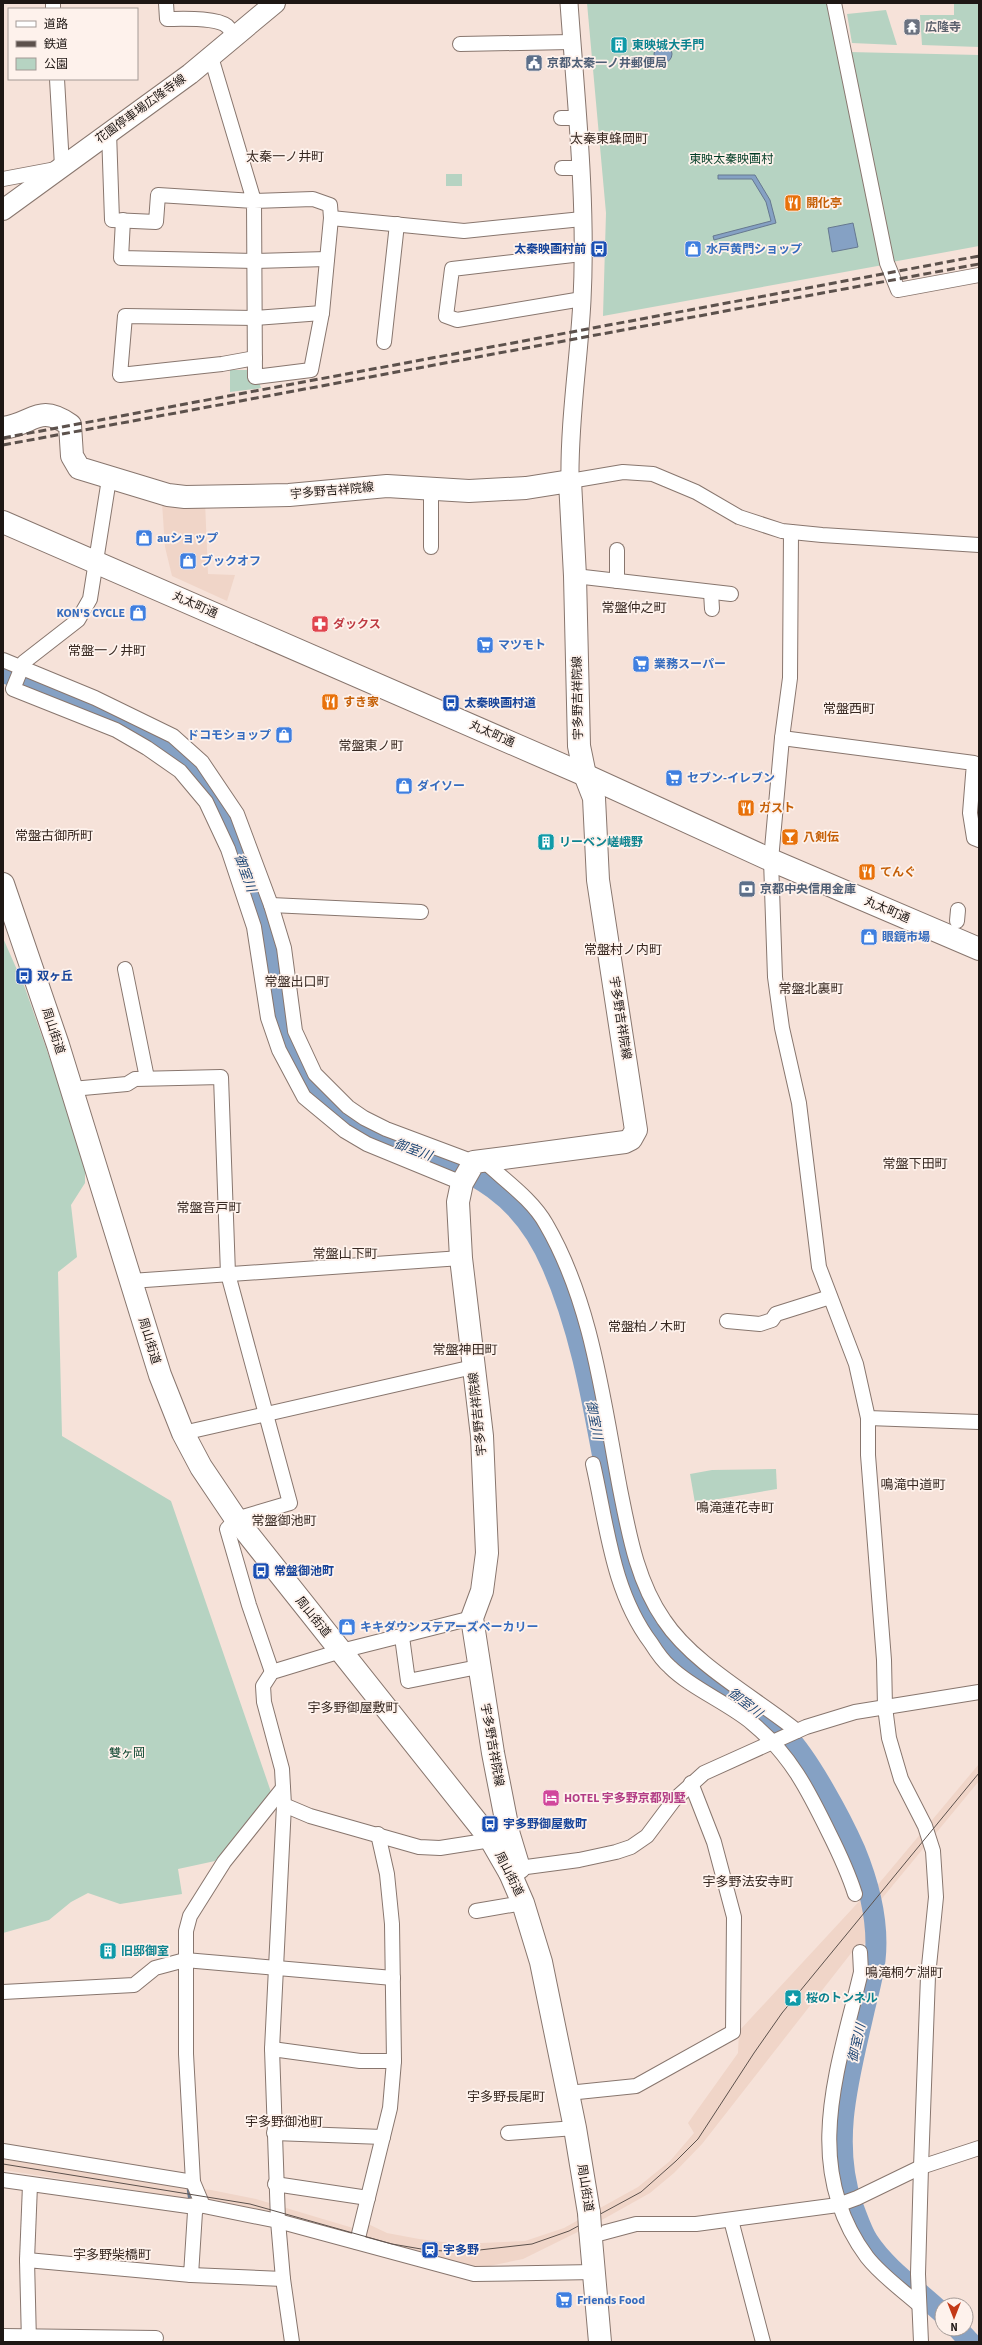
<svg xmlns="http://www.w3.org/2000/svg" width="982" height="2345" font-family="'Source Sans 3','Noto Sans JP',sans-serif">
	<rect width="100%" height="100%" fill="#f6e2d9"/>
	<!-- built -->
	<g fill="#f0d5c8">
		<path d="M205 501 208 574 235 575 227 601 172 576 165 547 162 503Z"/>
		<path d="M979 1764V1781L874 1908 871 1893Z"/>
		<path d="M865 1895 873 1938 852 1952 702 2144 674 2173 650 2193 600 2221 523 2259 470 2270 190 2199 3 2170V2159L170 2186 211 2190 256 2199 363 2231 366 2223 387 2233 419 2239 459 2244 525 2241 564 2228 638 2187 670 2161 694 2133 688 2123 738 2053 739 2031Z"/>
	</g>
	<!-- green -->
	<g fill="#b6d3c2">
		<path d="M587 3H830L883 265 603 316 606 213Z"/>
		<path d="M954 3H979V47L922 45 920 15H954Z"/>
		<path d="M886 10 897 45 852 43 847 14Z"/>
		<path d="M849 52 979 55V246L892 262Z"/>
		<rect x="446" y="174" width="16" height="12"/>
		<path d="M230 370H255L261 388 230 392Z"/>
		<path d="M3 938 25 988 82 1150 85 1171V1183L71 1205 77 1257 58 1272 62 1436 171 1501 271 1792 215 1861 178 1869 182 1894 120 1904 88 1893 71 1902 49 1920 3 1933Z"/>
		<path d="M776 1469 777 1489 695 1503 690 1474 712 1470Z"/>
	</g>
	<!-- water -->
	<g fill="#85a1c4" stroke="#66788f">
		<circle cx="663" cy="54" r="9"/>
		<path d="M718 175H755L770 200 776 223 714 240 713 236 771 221 766 202 752 179H718Z"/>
		<path d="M853 223 858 247 832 252 828 228Z"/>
	</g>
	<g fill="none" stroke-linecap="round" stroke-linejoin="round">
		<!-- stream -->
		<path stroke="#66788f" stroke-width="3.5" d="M188 2185 190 2201"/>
		<!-- river -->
		<g stroke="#85a1c4" stroke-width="21">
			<path d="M3 672C32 684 60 696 89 708 143 731 188 750 218 804 228 822 234 842 241 862 253 896 265 925 270 961 277 1009 288 1066 324 1103 346 1125 377 1137 405 1147 476 1172 521 1193 552 1265 584 1338 595 1418 610 1495 617 1533 621 1571 641 1604 655 1627 675 1649 696 1666 725 1690 759 1708 786 1735 809 1759 841 1818 855 1850 869 1884 879 1924 875 1960 873 1977 868 1994 864 2011 850 2074 830 2140 852 2204 857 2216 861 2230 868 2241 887 2270 918 2290 942 2313"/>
			<path d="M958 2329 970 2342"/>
		</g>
		<defs>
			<g id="minor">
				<path d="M53 3V9"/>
				<path d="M166 3 167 19C181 19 216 17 227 26 230 29 233 33 235 36"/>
				<path d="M834 3 887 263 898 290 979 275"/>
				<path d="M460 44 571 42"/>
				<path d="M57 79 62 166"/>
				<path d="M561 118H578"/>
				<path d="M109 132 112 220 156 222 158 195 254 201 313 199 330 205 331 218 322 313 311 370 255 377 254 201 211 57"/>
				<path d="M562 168H581"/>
				<path d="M3 179 56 169"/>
				<path d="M331 218 464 231 582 219"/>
				<path d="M123 220 121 258 255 261 327 259"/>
				<path d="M582 299 457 320 446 316 452 269 582 254"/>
				<path d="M384 342 397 224"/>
				<path d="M255 358 222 364 120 375 125 316 255 318 322 313"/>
				<path d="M109 479 90 599 78 620 24 662 13 689 116 730 147 748 180 771 206 802 228 849 254 927 268 1018 279 1050 304 1097 345 1131 367 1144 462 1183"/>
				<path d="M570 481 623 472 653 474 696 492 739 517 782 531 822 535 979 545"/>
				<path d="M431 489V547"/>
				<path d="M791 532 790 678 782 738 771 860 775 977 782 1028 799 1103 819 1267 856 1364 868 1418 979 1422"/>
				<path d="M617 550V581"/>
				<path d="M575 576 731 594"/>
				<path d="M711 592 712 609"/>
				<path d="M3 660 95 698 173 736 202 762 237 814 271 905 284 948 295 1031 315 1074 348 1107 364 1118 386 1129 474 1162"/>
				<path d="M782 738 974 763 970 813 974 838 979 840"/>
				<path d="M271 905 421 912"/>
				<path d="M957 921 958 910"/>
				<path d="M125 969 147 1078"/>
				<path d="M72 1089 127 1084 135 1079 221 1077 228 1274 290 1503 236 1519 227 1529 249 1605 272 1672"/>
				<path d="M484 1161C504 1180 532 1199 546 1224 592 1303 603 1400 620 1489 629 1534 637 1581 664 1620 693 1664 756 1698 797 1731"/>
				<path d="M131 1281 461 1258"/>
				<path d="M727 1321 760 1324 772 1320 776 1314 830 1297"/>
				<path d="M868 1418V1455L884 1660 885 1707 889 1738 901 1779 925 1826 933 1851 936 1897 928 1976 921 2167 918 2274 921 2342"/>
				<path d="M183 1433 473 1367"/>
				<path d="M593 1464C607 1525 612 1591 651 1643 656 1651 663 1661 670 1667 691 1688 728 1703 752 1723 790 1754 808 1790 829 1833 839 1853 848 1872 855 1894"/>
				<path d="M472 1618 341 1651 272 1672 263 1686 264 1702 282 1769 284 1805 310 1816 419 1847 440 1848 491 1840"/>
				<path d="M402 1637 408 1681 478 1667"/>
				<path d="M284 1805 272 2049 278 2221 474 2274 595 2272"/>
				<path d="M519 1868 579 1860 616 1852 631 1847 647 1836 674 1800 704 1773 806 1727 855 1712 979 1692"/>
				<path d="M476 1911 523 1903"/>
				<path d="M860 1952 861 1972C838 2069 800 2167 867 2257 881 2275 901 2289 918 2304"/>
				<path d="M3 1992 134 1985 155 1968 185 1960 393 1978"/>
				<path d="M272 2049 360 2061H394"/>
				<path d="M568 2093 636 2086 733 2032 734 1917 714 1842 691 1783"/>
				<path d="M274 2133 383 2137"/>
				<path d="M508 2133 575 2128"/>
				<path d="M3 2151 193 2182"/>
				<path d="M3 2180 188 2206 199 2205 278 2221 283 2279"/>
				<path d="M275 2184 368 2198"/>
				<path d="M731 2220 763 2342"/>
				<path d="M591 2236 636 2224H696L838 2205 857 2198 921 2167 979 2148"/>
				<path d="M357 2242 390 2108 394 2061 392 1924 387 1874 378 1834"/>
				<path d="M27 2260 30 2185"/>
				<path d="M191 2275 283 2279 292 2342"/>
				<path d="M3 2336 156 2338"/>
				<path d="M29 2342 27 2260 191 2275 195 2212 201 2201 193 2182 186 2054V1931L190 1916 224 1862 283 1788"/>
			</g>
			<path id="tertiary" d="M569 3C576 101 587 201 582 300 579 360 569 420 570 481"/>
			<path id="secondary" d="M3 210 190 74 275 3"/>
			<g id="primary">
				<path d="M3 428C34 424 38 403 70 425L72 456 79 468 168 495 185 497 289 495 387 486 469 491 526 488 570 481 575 576 579 746 585 775 594 798 598 880 636 1130 631 1139 625 1142 474 1162 462 1183 458 1202 461 1258 482 1436 487 1553 482 1591 472 1618 493 1753 509 1835 519 1868 510 1873"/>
				<path d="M3 522 585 775 771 860 979 949"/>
			</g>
			<g id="trunk">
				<path d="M3 884 58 1045 160 1375 183 1433 201 1467 236 1519 491 1840 510 1873 523 1903 541 1962 575 2128 589 2213"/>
				<path d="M590 2228 600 2342"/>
			</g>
		</defs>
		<!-- minor casing -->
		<use href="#minor" stroke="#88766e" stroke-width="16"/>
		<!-- tertiary casing -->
		<use href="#tertiary" stroke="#88766e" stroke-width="19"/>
		<!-- secondary casing -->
		<use href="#secondary" stroke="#88766e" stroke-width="22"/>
		<!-- primary casing -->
		<use href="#primary" stroke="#88766e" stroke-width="24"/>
		<!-- trunk casing -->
		<use href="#trunk" stroke="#88766e" stroke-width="24"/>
		<!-- minor -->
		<use href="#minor" stroke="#fff" stroke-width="14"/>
		<!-- tertiary -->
		<use href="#tertiary" stroke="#fff" stroke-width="17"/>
		<!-- secondary -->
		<use href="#secondary" stroke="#fff" stroke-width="20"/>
		<!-- primary -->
		<use href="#primary" stroke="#fff" stroke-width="22"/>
		<!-- trunk -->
		<use href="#trunk" stroke="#fff" stroke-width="22"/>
		<!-- tram -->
		<path stroke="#5c514c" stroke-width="1" d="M3 2164 250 2204 392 2244 427 2250 462 2252 532 2244 569 2231 641 2192 676 2161 698 2139 754 2053 782 2013 979 1773"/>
		<!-- rail -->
		<g stroke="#5c514c" stroke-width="3" stroke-dasharray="8 4" stroke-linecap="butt">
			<path d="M3 438 979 256"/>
			<path d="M3 445 979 264"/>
		</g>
		<defs>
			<path id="trunk-bridge" d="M589 2213 590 2228"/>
		</defs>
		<!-- trunk-bridge casing -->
		<use href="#trunk-bridge" stroke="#88766e" stroke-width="24" stroke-linecap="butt"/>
		<!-- trunk-bridge -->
		<use href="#trunk-bridge" stroke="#fff" stroke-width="22"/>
	</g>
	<!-- icons -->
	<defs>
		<symbol id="temple-square" viewBox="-11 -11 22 22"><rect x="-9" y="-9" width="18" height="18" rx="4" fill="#6b7280" stroke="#fef2ec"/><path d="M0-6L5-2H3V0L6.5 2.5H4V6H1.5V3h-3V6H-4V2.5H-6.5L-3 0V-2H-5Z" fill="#fff"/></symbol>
		<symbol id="building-square" viewBox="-11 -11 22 22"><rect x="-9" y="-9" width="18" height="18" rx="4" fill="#0f9aa8" stroke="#fef2ec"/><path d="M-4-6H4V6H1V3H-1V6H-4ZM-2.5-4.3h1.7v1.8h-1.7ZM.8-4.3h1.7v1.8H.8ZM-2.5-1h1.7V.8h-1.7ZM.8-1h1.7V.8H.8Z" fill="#fff"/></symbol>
		<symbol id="civic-square" viewBox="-11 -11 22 22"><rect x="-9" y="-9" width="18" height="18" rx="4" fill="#5c6f8a" stroke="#fef2ec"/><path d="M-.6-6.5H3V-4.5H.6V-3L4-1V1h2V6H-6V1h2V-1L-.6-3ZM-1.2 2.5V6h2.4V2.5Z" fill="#fff"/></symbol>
		<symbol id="restaurant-square" viewBox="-11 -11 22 22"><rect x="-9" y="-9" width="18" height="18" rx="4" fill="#e8710a" stroke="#fef2ec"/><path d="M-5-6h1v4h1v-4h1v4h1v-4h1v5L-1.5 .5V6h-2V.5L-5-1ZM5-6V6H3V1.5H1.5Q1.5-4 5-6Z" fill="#fff"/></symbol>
		<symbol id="bus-square" viewBox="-11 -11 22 22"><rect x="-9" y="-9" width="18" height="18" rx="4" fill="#1a4fb4" stroke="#fef2ec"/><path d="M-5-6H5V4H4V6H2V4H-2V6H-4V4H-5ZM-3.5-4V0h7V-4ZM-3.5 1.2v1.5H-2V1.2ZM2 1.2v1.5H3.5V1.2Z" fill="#fff"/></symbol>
		<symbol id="shop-square" viewBox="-11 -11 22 22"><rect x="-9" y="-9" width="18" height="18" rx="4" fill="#3f7fe0" stroke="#fef2ec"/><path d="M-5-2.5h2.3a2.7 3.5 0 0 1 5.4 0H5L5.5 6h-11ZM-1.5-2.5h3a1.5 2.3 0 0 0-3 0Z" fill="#fff"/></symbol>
		<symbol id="pharmacy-square" viewBox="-11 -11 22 22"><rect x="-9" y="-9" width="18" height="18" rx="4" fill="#e0444e" stroke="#fef2ec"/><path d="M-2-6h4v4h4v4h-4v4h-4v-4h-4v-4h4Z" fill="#fff"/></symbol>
		<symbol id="supermarket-square" viewBox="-11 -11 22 22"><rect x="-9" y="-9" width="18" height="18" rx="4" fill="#3f7fe0" stroke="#fef2ec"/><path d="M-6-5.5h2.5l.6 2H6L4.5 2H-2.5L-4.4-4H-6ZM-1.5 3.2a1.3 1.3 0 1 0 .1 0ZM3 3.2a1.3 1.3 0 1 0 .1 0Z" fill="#fff"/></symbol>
		<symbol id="bar-square" viewBox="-11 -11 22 22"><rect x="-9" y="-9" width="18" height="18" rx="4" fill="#e8710a" stroke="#fef2ec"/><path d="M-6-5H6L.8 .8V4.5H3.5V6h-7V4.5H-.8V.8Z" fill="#fff"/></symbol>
		<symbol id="bank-square" viewBox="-11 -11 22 22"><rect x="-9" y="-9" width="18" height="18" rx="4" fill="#5c6f8a" stroke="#fef2ec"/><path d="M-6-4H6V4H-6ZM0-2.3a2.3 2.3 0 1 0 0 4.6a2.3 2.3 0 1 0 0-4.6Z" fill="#fff"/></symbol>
		<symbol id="hotel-square" viewBox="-11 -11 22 22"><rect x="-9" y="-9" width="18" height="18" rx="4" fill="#d1479c" stroke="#fef2ec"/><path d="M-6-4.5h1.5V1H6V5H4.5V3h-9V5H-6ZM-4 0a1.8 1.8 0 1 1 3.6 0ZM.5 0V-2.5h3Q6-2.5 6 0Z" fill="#fff"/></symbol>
		<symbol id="sight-square" viewBox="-11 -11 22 22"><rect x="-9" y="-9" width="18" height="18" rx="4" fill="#0f9aa8" stroke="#fef2ec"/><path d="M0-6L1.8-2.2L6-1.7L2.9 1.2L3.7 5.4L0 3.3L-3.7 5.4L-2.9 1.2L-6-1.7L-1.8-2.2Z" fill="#fff"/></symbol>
		<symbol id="station-square" viewBox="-11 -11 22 22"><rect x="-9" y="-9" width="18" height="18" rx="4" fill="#1a4fb4" stroke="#fef2ec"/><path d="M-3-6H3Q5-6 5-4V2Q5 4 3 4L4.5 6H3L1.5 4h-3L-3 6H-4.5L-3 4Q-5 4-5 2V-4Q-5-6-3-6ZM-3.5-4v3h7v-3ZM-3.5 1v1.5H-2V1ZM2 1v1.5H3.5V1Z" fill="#fff"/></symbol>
	</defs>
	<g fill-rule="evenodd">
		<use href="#temple-square" x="902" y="17" width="20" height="20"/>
		<use href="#building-square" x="609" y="35" width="20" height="20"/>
		<use href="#civic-square" x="524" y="53" width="20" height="20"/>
		<use href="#restaurant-square" x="783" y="193" width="20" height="20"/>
		<use href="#bus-square" x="589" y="239" width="20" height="20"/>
		<use href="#shop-square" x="683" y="239" width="20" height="20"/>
		<use href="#shop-square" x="134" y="528" width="20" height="20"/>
		<use href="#shop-square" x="178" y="551" width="20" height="20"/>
		<use href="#shop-square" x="128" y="603" width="20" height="20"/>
		<use href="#pharmacy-square" x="310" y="614" width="20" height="20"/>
		<use href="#supermarket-square" x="475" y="635" width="20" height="20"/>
		<use href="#supermarket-square" x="631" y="654" width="20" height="20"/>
		<use href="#restaurant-square" x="320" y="692" width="20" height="20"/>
		<use href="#bus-square" x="441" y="693" width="20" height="20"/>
		<use href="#shop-square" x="274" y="725" width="20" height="20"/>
		<use href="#supermarket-square" x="664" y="768" width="20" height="20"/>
		<use href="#shop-square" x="394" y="776" width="20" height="20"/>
		<use href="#restaurant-square" x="736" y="798" width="20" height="20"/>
		<use href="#bar-square" x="780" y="827" width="20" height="20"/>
		<use href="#building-square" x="536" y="832" width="20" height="20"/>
		<use href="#restaurant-square" x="857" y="862" width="20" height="20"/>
		<use href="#bank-square" x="737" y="879" width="20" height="20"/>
		<use href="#shop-square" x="859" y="927" width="20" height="20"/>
		<use href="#bus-square" x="14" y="966" width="20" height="20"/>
		<use href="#bus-square" x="251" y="1561" width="20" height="20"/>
		<use href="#shop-square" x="337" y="1617" width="20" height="20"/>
		<use href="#hotel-square" x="541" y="1788" width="20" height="20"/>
		<use href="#bus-square" x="480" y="1814" width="20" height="20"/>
		<use href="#building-square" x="98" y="1941" width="20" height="20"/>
		<use href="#sight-square" x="783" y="1988" width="20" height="20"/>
		<use href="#station-square" x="420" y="2240" width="20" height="20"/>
		<use href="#supermarket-square" x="554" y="2290" width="20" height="20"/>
	</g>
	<g text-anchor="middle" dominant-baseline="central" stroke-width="3.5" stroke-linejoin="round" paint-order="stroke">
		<!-- worship labels -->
		<g font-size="12" font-weight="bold" fill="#5b616d" stroke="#fef2ec" text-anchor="start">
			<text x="925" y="27">広隆寺</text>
		</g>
		<!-- culture labels -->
		<g font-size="12" font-weight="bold" fill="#0d838f" stroke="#fef2ec" text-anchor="start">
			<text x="632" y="45">東映城大手門</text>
			<text x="559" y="842">リーベン嵯峨野</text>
			<text x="121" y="1951">旧邸御室</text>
			<text x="806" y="1998">桜のトンネル</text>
		</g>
		<!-- service labels -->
		<g font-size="12" font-weight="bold" fill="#4e5e75" stroke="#fef2ec" text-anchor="start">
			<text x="547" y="63">京都太秦一ノ井郵便局</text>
			<text x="760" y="889">京都中央信用金庫</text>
		</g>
		<!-- street labels -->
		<g font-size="12" fill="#1e1714" stroke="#fef2ec">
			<text transform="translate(141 109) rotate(-36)">花園停車場広隆寺線</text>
			<text transform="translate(332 491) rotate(-5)">宇多野吉祥院線</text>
			<text transform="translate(195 605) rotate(24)">丸太町通</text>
			<text transform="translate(578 698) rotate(-91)">宇多野吉祥院線</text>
			<text transform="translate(492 734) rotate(24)">丸太町通</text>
			<text transform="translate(887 910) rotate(23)">丸太町通</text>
			<text transform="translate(620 1018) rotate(81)">宇多野吉祥院線</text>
			<text transform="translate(53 1031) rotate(72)">周山街道</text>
			<text transform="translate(149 1341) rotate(73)">周山街道</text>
			<text transform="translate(478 1414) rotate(-96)">宇多野吉祥院線</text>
			<text transform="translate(313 1617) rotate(51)">周山街道</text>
			<text transform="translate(492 1745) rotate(80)">宇多野吉祥院線</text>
			<text transform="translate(509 1874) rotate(63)">周山街道</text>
			<text transform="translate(585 2188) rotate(81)">周山街道</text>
		</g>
		<!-- park labels -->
		<g font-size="12" fill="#003c25" stroke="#fef2ec">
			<text x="731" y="159">東映太秦映画村</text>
			<text x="127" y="1753">雙ヶ岡</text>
		</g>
		<!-- food labels -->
		<g font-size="12" font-weight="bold" fill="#c56008" stroke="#fef2ec" text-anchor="start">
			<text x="806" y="203">開化亭</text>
			<text x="343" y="702">すき家</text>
			<text x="759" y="808">ガスト</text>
			<text x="803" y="837">八剣伝</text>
			<text x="880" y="872">てんぐ</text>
		</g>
		<!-- transit labels -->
		<g font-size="12" font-weight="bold" fill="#164399" stroke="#fef2ec" text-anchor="start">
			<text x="586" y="249" text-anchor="end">太秦映画村前</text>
			<text x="464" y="703">太秦映画村道</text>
			<text x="37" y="976">双ヶ丘</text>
			<text x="274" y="1571">常盤御池町</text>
			<text x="503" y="1824">宇多野御屋敷町</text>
			<text x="443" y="2250">宇多野</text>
		</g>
		<!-- shop labels -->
		<g font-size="12" font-weight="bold" fill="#366cbe" stroke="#fef2ec" text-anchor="start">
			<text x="706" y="249">水戸黄門ショップ</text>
			<text x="157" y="538">auショップ</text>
			<text x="201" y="561">ブックオフ</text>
			<text x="125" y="613" text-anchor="end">KON'S CYCLE</text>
			<text x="498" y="645">マツモト</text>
			<text x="654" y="664">業務スーパー</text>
			<text x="271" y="735" text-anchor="end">ドコモショップ</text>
			<text x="687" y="778">セブン-イレブン</text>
			<text x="417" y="786">ダイソー</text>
			<text x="882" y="937">眼鏡市場</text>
			<text x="360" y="1627">キキダウンステアーズベーカリー</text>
			<text x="577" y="2300">Friends Food</text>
		</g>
		<!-- health labels -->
		<g font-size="12" font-weight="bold" fill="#be3a42" stroke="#fef2ec" text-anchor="start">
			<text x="333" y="624">ダックス</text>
		</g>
		<!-- hotel labels -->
		<g font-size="12" font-weight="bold" fill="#b23c85" stroke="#fef2ec" text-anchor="start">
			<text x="564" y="1798">HOTEL 宇多野京都別墅</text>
		</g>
		<!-- neighbourhood labels -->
		<g font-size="13" fill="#372821" stroke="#fef2ec">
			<text x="609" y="139">太秦東蜂岡町</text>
			<text x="285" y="157">太秦一ノ井町</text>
			<text x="634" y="608">常盤仲之町</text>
			<text x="107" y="651">常盤一ノ井町</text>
			<text x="849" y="709">常盤西町</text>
			<text x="371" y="746">常盤東ノ町</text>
			<text x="54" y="836">常盤古御所町</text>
			<text x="623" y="950">常盤村ノ内町</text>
			<text x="297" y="982">常盤出口町</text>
			<text x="811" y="989">常盤北裏町</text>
			<text x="915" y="1164">常盤下田町</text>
			<text x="209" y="1208">常盤音戸町</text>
			<text x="345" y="1254">常盤山下町</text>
			<text x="647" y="1327">常盤柏ノ木町</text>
			<text x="465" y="1350">常盤神田町</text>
			<text x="913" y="1485">鳴滝中道町</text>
			<text x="735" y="1508">鳴滝蓮花寺町</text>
			<text x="284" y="1521">常盤御池町</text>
			<text x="353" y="1708">宇多野御屋敷町</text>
			<text x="748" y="1882">宇多野法安寺町</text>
			<text x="904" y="1973">鳴滝桐ケ淵町</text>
			<text x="506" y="2097">宇多野長尾町</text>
			<text x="284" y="2122">宇多野御池町</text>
			<text x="112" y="2255">宇多野柴橋町</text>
		</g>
		<!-- water labels -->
		<g font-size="13" font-style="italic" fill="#214876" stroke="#fef2ec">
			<text transform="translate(245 873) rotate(70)">御室川</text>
			<text transform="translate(413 1150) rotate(20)">御室川</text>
			<text transform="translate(594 1420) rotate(79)">御室川</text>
			<text transform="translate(745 1703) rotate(38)">御室川</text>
			<text transform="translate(857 2043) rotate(-77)">御室川</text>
		</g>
	</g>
	<!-- border -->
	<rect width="982" height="2345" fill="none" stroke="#1e1714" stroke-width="8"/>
	<!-- legend -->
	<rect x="8" y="8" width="130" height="72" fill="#fef2ec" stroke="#a49a96"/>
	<rect x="16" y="21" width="20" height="6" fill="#ffffff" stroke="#a49a96"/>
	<text x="44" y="28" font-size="12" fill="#1e1714">道路</text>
	<rect x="16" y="41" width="20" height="6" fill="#5c514c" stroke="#a49a96"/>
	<text x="44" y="48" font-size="12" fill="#1e1714">鉄道</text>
	<rect x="16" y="58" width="20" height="12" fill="#b6d3c2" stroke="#a49a96"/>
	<text x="44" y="68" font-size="12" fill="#1e1714">公園</text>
	<!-- north arrow -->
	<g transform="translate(954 2317) rotate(180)"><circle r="19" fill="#fef2ec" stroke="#a49a96"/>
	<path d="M0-3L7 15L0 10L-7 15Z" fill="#c33917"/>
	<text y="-6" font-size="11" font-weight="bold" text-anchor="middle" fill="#1e1714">N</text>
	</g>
</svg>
